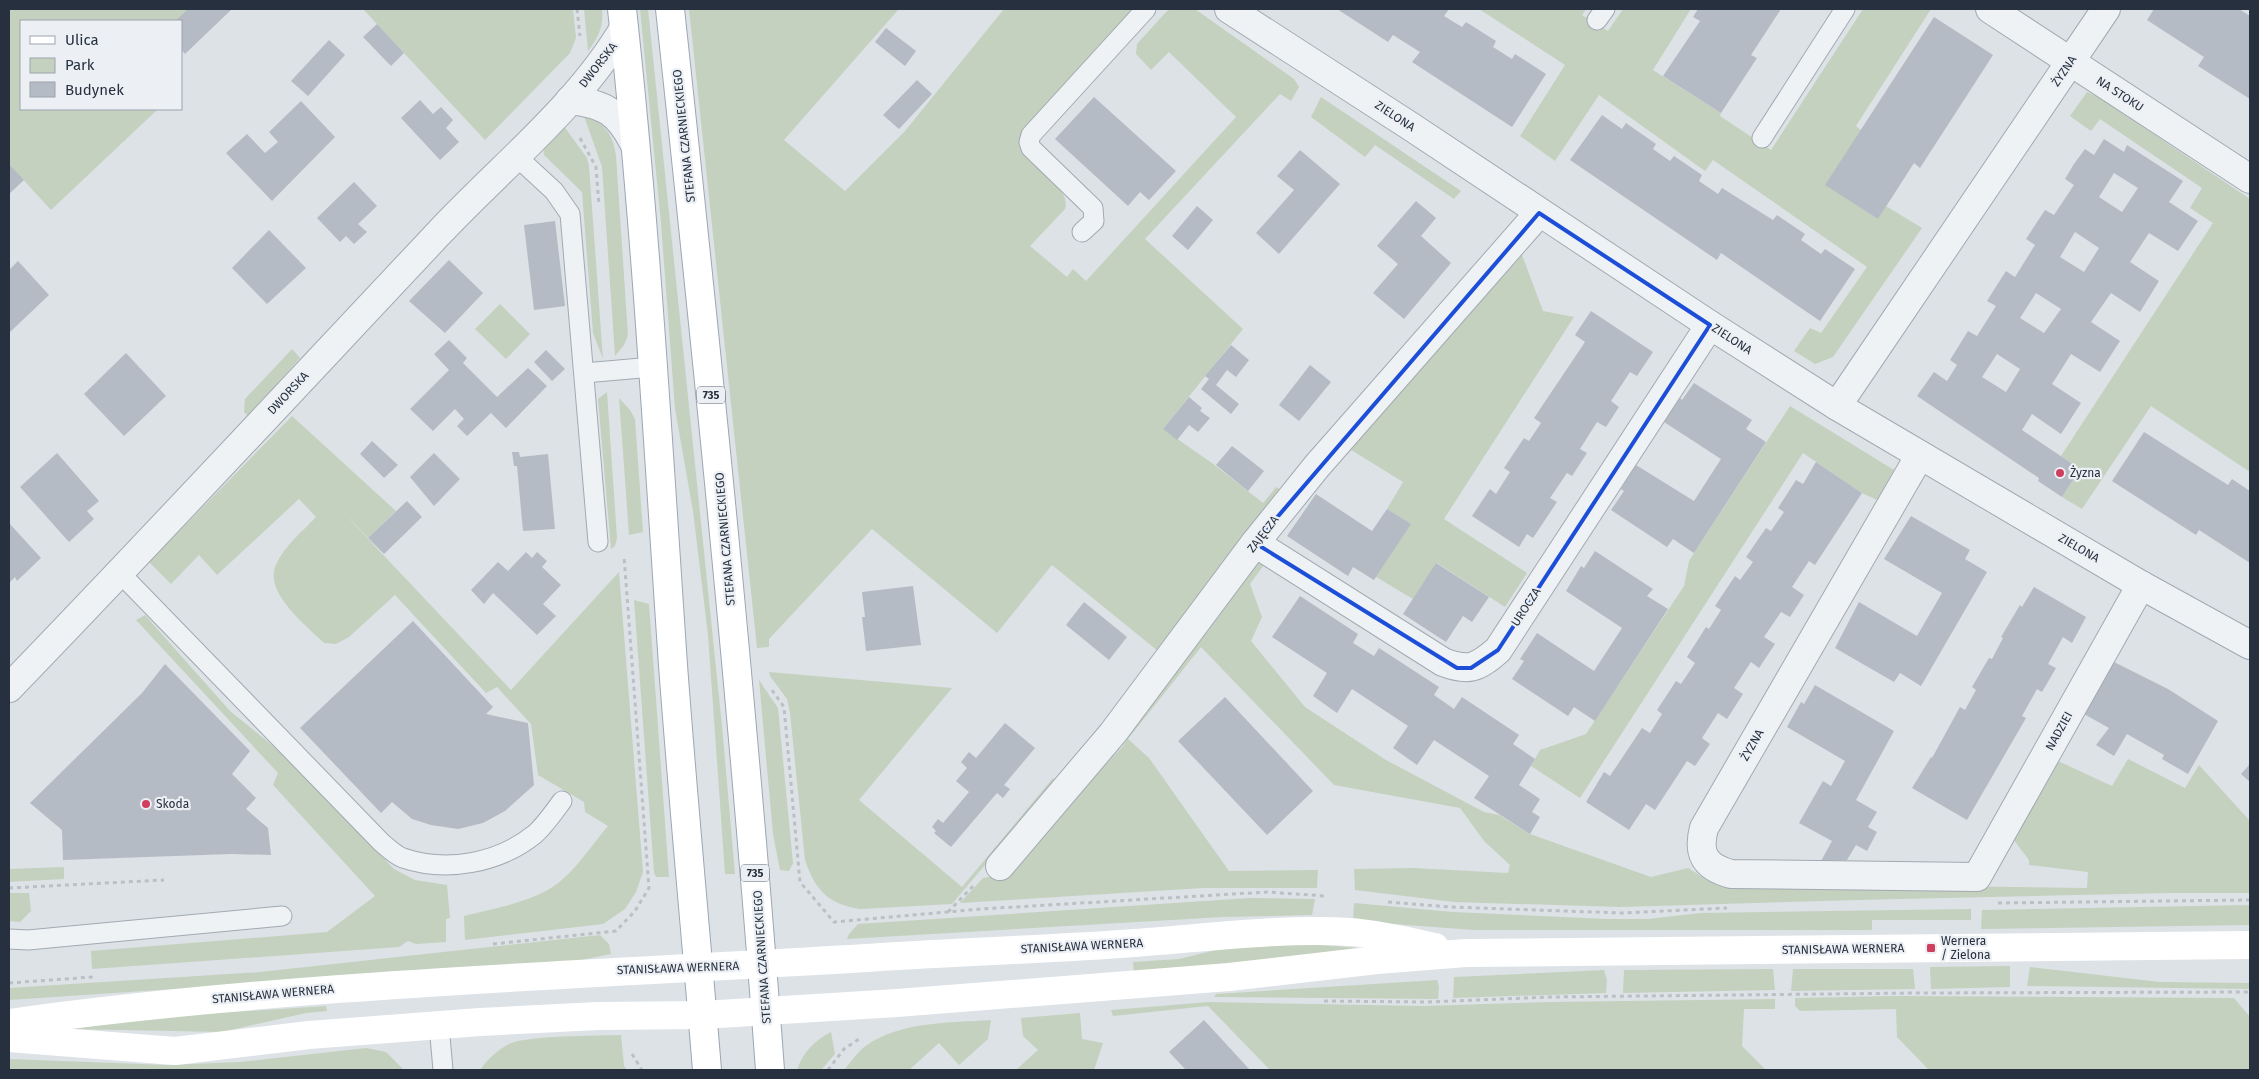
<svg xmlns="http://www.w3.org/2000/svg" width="2259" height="1079" font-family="'Fira Sans',sans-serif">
	<rect width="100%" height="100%" fill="#dde2e7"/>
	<!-- green -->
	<g fill="#c4d1be">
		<path d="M9 9H188L175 21H21V109H158L51 210 9 164Z"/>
		<path d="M363 9H573L576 38 570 53 485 140Z"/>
		<path d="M584 9H602C604 26 598 38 588 51Z"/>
		<path d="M640 9H648L722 726 735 874H725L708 635 693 511 675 409 661 223Z"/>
		<path d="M689 9 898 10 784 140 845 191 905 131 1004 9H1137L1037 116V166C1048 177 1070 192 1065 209L1030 246 1067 277 1073 269 1086 281 1236 117 1169 52 1151 70 1136 54 1137 44 1166 12 1170 9H1195L1294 79 1299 87 1291 101 1280 94 1145 239 1243 329 1163 429 1212 463 1263 503 1276 487 1285 492 1158 651 1052 565 997 633 872 529 769 639V647L757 648Z"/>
		<path d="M1479 9H1586L1582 15 1608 31 1623 9H1691L1653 70 1721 113 1720 116 1771 150 1863 9H1931L1856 126 1861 130 1826 185 1878 219 1886 206 1922 228 1833 357 1815 364 1794 351 1810 328 1821 333 1867 267 1713 160 1705 171 1599 95 1555 161 1520 136 1565 65Z"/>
		<path d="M2087 92 2100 98 2250 199V472L2151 406 2082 509 2062 497 2080 469 2061 456 2213 223 2190 208 2202 188 2100 119 2091 131 2070 116Z"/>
		<path d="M1321 97 1461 191 1454 199 1375 145 1365 157 1311 117Z"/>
		<path d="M584 116C605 123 613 134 616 156L628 335 624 345 615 356 602 167Z"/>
		<path d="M563 125 587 158 589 166 603 359 593 333 582 192 544 155 543 144Z"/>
		<path d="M1522 255 1543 311 1574 317 1444 519 1527 573 1505 607 1437 563 1413 599 1376 577 1410 524 1387 509 1403 482 1348 448Z"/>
		<path d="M500 304 530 334 506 359 475 329Z"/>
		<path d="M292 349 300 358 248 416 244 412 245 399Z"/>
		<path d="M607 392 617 538 615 546 611 549 598 399Z"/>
		<path d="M619 398 630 410 635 419 643 532 629 535Z"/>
		<path d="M1790 406 1894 470 1877 500 1862 493 1803 453 1580 798 1531 766 1540 750 1586 734 1684 586 1689 561 1694 553Z"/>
		<path d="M292 416 396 511 368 538 337 506 511 690 619 572 643 872 636 892 625 909 603 924 465 940 464 916C492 909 521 904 546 891 571 878 590 847 608 826L585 812 584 802 538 775 531 724 497 687 486 693 395 595 349 637 336 644 324 643C307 626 263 592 276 565 284 546 302 532 316 517L299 499 217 575 199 555 171 584 149 562Z"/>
		<path d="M1261 559 1264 565 1250 584 1262 617 1251 641 1305 707 1386 760 1484 812 1499 815 1530 834 1651 877 1688 868C1721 889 1720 887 1759 884L2087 888 2088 872 2029 865V860L2013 839 2058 761 2112 786 2128 759 2185 788 2199 765 2250 821V893H2170L1858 900 1621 907 1454 902 1355 890 1354 869 1413 868 1508 873 1510 865 1484 841 1460 808 1334 785 1201 647 1128 739 1149 758 1229 871 1318 870 1317 888H1203L960 903 983 878 995 876 1033 842 1123 746 1148 705 1254 564Z"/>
		<path d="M634 600 649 604 669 877H656L654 873Z"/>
		<path d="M145 615 230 711 282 753 394 869 415 880 447 885 450 918 446 919V942L416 944 408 941 399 947 92 969 91 951 327 932 375 896 273 785 278 773 136 620Z"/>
		<path d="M769 672 952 688 859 800 962 887 1053 778 1056 781 952 904 860 909C828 904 815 890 805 860L790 713 787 699 770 676Z"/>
		<path d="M759 680 778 708 793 863 789 871 780 870 773 834Z"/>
		<path d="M64 867V879L9 882V869Z"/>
		<path d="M9 893H29L31 911 20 922 9 921Z"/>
		<path d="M1250 898 1315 899 1312 915 1223 917 847 939 849 934 858 924Z"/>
		<path d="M1354 903 1453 912 1607 919H1648L1701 913 1971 909V920H1872V930H1474L1353 921Z"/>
		<path d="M2250 905V925L1981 929 1982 910Z"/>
		<path d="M600 935 609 944 611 954 567 963 9 1000V988L260 972Z"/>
		<path d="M1299 943 1358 948 1357 958 1134 973 1133 962 1179 959 1224 948Z"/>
		<path d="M2010 966V987L1931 989 1930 967Z"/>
		<path d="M2030 967 2160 982 2250 983V989L2027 986Z"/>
		<path d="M1773 969 1775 990 1623 993 1624 970Z"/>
		<path d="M1793 969H1913L1915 989 1791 991Z"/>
		<path d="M1604 970 1607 980 1606 993 1453 998 1454 977Z"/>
		<path d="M1437 980 1439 987 1438 999 1214 997 1216 994Z"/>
		<path d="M1894 996 2234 998 2250 1017V1070H1929L1897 1037 1896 1009 1800 1011 1795 1006V998Z"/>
		<path d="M1775 999V1009H1744L1742 1046 1766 1070H1270L1208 1006 1113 1016 1111 1010 1209 1002 1424 1006 1551 1002Z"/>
		<path d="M326 1006 327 1011 306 1013 222 1032 69 1029 157 1017Z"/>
		<path d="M1080 1013 1082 1039 1103 1043 1094 1070H1016L1038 1050 1023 1036 1021 1018Z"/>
		<path d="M991 1020 988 1039 959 1065 939 1043 909 1070H844C851 1062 858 1051 867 1045 902 1021 950 1023 991 1020Z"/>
		<path d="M831 1032 835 1054 821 1070H797C803 1052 814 1041 831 1032Z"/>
		<path d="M621 1035 624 1066 627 1070H480C488 1059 496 1051 509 1044 528 1035 596 1036 621 1035Z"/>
		<path d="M366 1048 386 1052 404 1070H9V1059L167 1065 240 1062Z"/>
	</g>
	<!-- building -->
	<g fill="#b4bbc4" fill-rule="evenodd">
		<path d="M188 9H232L185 54 181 49V21H175Z"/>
		<path d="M1337 9H1449L1444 16 1462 27 1466 22 1496 41 1493 47 1512 59 1515 54 1546 74 1512 127 1412 62 1420 52 1393 35 1388 42Z"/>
		<path d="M1698 9H1781L1751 55 1757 58 1721 113 1663 76 1700 21 1693 17Z"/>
		<path d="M2154 9H2239L2250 16V99L2198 66 2204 57 2147 20Z"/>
		<path d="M1934 17 1993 55 1920 168 1914 163 1878 219 1825 185Z"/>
		<path d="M377 24 404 53 391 66 363 37Z"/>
		<path d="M886 28 916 51 905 66 875 42Z"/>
		<path d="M329 40 345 55 308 96 291 81Z"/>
		<path d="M917 80 932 94 899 129 883 115Z"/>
		<path d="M1094 97 1176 171 1149 200 1140 192 1128 206 1055 139Z"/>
		<path d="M420 100 433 114 441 107 453 120 446 128 459 142 440 160 401 118Z"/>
		<path d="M301 101 335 137 272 201 226 153 247 134 265 153 278 142 269 132Z"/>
		<path d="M1602 115 1622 129 1626 123 1656 144 1653 149 1670 161 1674 156 1702 175 1699 181 1718 194 1722 188 1773 220 1777 215 1805 234 1801 240 1821 254 1825 249 1855 269 1820 321 1721 253 1717 260 1570 160Z"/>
		<path d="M2104 139 2124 152 2127 145 2183 181 2169 202 2198 221 2178 251 2149 233 2130 262 2159 281 2140 312 2111 293 2091 322 2120 341 2100 372 2071 354 2061 370 2052 384 2081 403 2061 434 2032 414 2022 430 2080 469 2062 497 2038 481 2039 478 1917 396 1934 372 1947 381 1957 365 1950 360 1968 331 1977 336 1996 306 1987 301 1997 285 2006 271 2015 277 2035 245 2026 239 2045 210 2054 215 2074 185 2065 179 2074 164 2085 149 2094 155ZM2114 173 2138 188 2122 212 2099 197ZM2075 232 2099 248 2084 272 2060 257ZM2036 293 2061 309 2044 333 2020 318ZM1997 354 2020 369 2006 392 1982 377Z"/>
		<path d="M1300 150 1340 184 1279 254 1256 233 1294 190 1277 176Z"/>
		<path d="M9 164 24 180 9 194Z"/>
		<path d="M354 182 377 206 358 224 367 232 354 244 346 236 340 242 317 218Z"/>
		<path d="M1416 201 1436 218 1421 236 1451 263 1404 319 1373 293 1398 264 1377 246Z"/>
		<path d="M1197 206 1213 220 1188 250 1172 236Z"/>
		<path d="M555 221 565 306 534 310 524 225Z"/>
		<path d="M269 230 306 268 267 304 232 268Z"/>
		<path d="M449 260 483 293 445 333 409 301Z"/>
		<path d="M18 261 49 295 9 333V270Z"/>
		<path d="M1591 311 1653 352 1637 376 1630 372 1611 401 1619 407 1606 427 1597 422 1580 449 1587 453 1572 476 1567 473 1550 498 1557 502 1533 538 1527 534 1519 547 1472 516 1490 489 1496 494 1510 472 1504 468 1524 438 1529 441 1541 423 1534 418 1585 342 1575 335Z"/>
		<path d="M449 340 467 358 463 363 497 397 528 368 547 386 506 428 491 413 467 436 457 426 464 419 455 409 433 431 410 409 449 370 434 354Z"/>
		<path d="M1231 345 1249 360 1236 377 1227 370 1216 385 1239 404 1231 414 1201 389 1209 379 1205 376Z"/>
		<path d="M546 350 565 369 552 381 534 362Z"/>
		<path d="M126 353 166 396 124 436 84 394Z"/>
		<path d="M1310 365 1331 382 1299 421 1279 405Z"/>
		<path d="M1694 383 1752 420 1746 429 1766 442 1694 553 1673 539 1667 547 1611 510 1624 491 1621 489 1636 465 1694 501 1721 459 1664 422 1680 398 1682 400Z"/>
		<path d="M1189 397 1202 408 1200 411 1210 418 1198 432 1189 425 1177 440 1163 429Z"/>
		<path d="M2144 432 2228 485 2232 479 2250 491V563L2199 530 2196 535 2112 481Z"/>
		<path d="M372 441 398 465 384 478 360 454Z"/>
		<path d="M1232 446 1264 471 1248 491 1216 465Z"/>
		<path d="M512 452H519L520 457 548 454 555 529 523 531 517 466H514Z"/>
		<path d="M57 453 99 501 87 511 94 519 69 542 20 487Z"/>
		<path d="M434 453 460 479 434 506 410 477Z"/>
		<path d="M1816 462 1862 493 1815 565 1809 561 1792 587 1804 595 1790 617 1781 612 1764 637 1775 644 1759 668 1751 662 1734 688 1743 694 1727 719 1718 713 1702 738 1710 744 1695 766 1687 761 1655 810 1646 804 1629 830 1586 802 1604 772 1610 776 1642 728 1650 733 1662 714 1657 710 1676 681 1681 684 1695 663 1687 657 1706 627 1709 629 1721 610 1715 606 1735 576 1740 580 1753 562 1746 557 1766 528 1771 531 1784 512 1778 508 1796 480 1803 484Z"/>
		<path d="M1316 494 1372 531 1387 509 1411 524 1374 580 1353 567 1348 576 1287 536Z"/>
		<path d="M407 501 422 517 384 554 368 538Z"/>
		<path d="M1911 516 1970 550 1965 559 1987 572 1921 686 1900 673 1894 682 1835 648 1859 602 1917 636 1942 593 1884 559Z"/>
		<path d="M9 523 41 558 17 581 15 577 9 583Z"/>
		<path d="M1595 551 1653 589 1647 596 1668 609 1595 721 1574 707 1568 716 1512 679 1524 661 1520 659 1537 633 1594 671 1622 628 1566 591 1581 566 1584 568Z"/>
		<path d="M526 552 532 558 537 552 547 561 542 567 561 585 543 604 556 616 537 635 493 593 484 604 471 590 498 562 508 571Z"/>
		<path d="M1436 563 1489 597 1472 622 1463 616 1446 642 1403 614Z"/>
		<path d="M913 586 921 645 866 651 862 617H865L862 592Z"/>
		<path d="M2034 587 2086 617 2072 643 2063 637 2048 664 2056 668 2042 692 2037 689 2022 716 2026 718 1967 820 1912 788 1931 757 1932 758 1960 707 1965 710 1976 690 1972 687 1989 658 1992 659 2003 638 2001 637 2020 605 2022 607Z"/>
		<path d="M1300 596 1358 634 1353 643 1374 656 1379 648 1439 687 1434 695 1454 709 1462 697 1519 735 1513 744 1535 759 1519 785 1540 799 1532 812 1540 817 1530 834 1474 798 1489 776 1434 740 1417 765 1393 748 1408 726 1352 689 1337 713 1313 696 1327 673 1272 637Z"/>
		<path d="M1084 602 1127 637 1109 660 1066 625Z"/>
		<path d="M413 621 493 707 486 714 528 723 534 785 505 811 483 823 458 829 431 825 412 819 392 802 381 813 300 728Z"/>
		<path d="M2114 662 2168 689 2218 721 2188 774 2162 759 2164 755 2127 734 2114 756 2096 745 2109 728 2084 714Z"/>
		<path d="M165 664 250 751 232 774 256 798 246 809 268 828 271 855 231 854 63 860 62 830 30 803 142 693Z"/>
		<path d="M1815 685 1894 731 1856 800 1877 812 1868 827 1877 832 1867 851 1856 845 1847 860 1821 861 1832 841 1799 823 1823 781 1831 786 1845 761 1787 727 1801 702 1804 704Z"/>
		<path d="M1225 697 1313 791 1267 835 1178 741Z"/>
		<path d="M1005 723 1035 748 1004 785 1010 789 1003 798 997 793 951 847 934 833 936 831 932 827 938 819 943 823 969 792 956 781 967 768 961 762 969 752 976 758Z"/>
		<path d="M2250 764V782L2241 774Z"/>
		<path d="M1204 1020 1250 1070H1186L1169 1052Z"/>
	</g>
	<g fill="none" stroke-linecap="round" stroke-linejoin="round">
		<defs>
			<g id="lane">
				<path d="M1597 20 1605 9"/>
				<path d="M1762 138 1845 9"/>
				<path d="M516 156 554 191 570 214 598 542"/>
				<path d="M1082 232 1094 221 1093 208 1031 148 1029 142 1031 135 1146 9"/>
				<path d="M584 373 653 367"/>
				<path d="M120 573 381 842C387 847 395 855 403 858 447 873 499 863 535 834 545 825 554 812 562 801"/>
				<path d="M9 939 28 940 282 916"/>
				<path d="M439 1025 443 1070"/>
			</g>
			<g id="street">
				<path d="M1229 9 1410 126 1710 325 1837 406 2141 585 2250 645"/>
				<path d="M1990 9 2250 179"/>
				<path d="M570 100C605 104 618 112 634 143"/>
				<path d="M1837 406 2106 9"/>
				<path d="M1920 455 1704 828C1697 854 1705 867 1731 874L1977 877 2141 585"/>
				<path d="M1255 543 1443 662C1469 672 1477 668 1498 650L1710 325"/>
				<path d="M9 688C154 538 296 385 439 233 501 167 578 106 624 28"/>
				<path d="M1000 866 1113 733 1255 543 1317 466 1539 213"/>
			</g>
			<g id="primary">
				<path d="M622 9C646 227 658 446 673 665 683 800 696 935 707 1070"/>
				<path d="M670 9C708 362 744 716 770 1070"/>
			</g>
		</defs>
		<!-- lane casing -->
		<use href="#lane" stroke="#a2a9b1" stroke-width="21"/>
		<!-- street casing -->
		<use href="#street" stroke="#a2a9b1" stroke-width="30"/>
		<!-- primary casing -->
		<use href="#primary" stroke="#9ca7b3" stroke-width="30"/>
		<!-- path -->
		<g stroke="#bbc0c5" stroke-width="3" stroke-dasharray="4 4" stroke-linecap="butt">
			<path d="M577 9 580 36"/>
			<path d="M580 138 596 167 599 205"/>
			<path d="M772 690 784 707 800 882 834 922 981 909 1267 892 1325 896"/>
			<path d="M9 888 164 880"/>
			<path d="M1388 902 1450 907 1622 913 1727 908"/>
			<path d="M1998 903 2250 900"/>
			<path d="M948 912 975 884"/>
			<path d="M493 944 616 931 635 911 649 888 624 556"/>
			<path d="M9 983 93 977"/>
			<path d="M1324 1001 1428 1002 1550 997 1918 993 2250 992"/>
			<path d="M632 1054 642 1070"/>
			<path d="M828 1070 844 1049 859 1039"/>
		</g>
		<!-- lane -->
		<use href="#lane" stroke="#eff2f5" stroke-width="19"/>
		<!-- street -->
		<use href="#street" stroke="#eff2f5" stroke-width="28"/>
		<!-- secondary -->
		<g stroke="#fff" stroke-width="28">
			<path d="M9 1023C303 982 601 975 898 956 977 951 1056 949 1135 943 1206 938 1278 928 1350 932 1379 934 1407 941 1435 947"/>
			<path d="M9 1038 175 1051 309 1035 480 1022 598 1016 702 1015 897 1003 1229 977 1377 960 1466 953 2250 945"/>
		</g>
		<!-- primary -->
		<use href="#primary" stroke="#fff" stroke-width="28"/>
	</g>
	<!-- marked area -->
	<path fill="none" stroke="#1d4ed8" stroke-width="4" stroke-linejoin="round" d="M1539 213 1710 325 1498 650 1471 668H1457L1255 543Z"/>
	<!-- markers -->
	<g fill="#d03e5f" stroke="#ecf0f5" stroke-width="2">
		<circle cx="2060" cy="473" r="5"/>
		<circle cx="146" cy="804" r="5"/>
		<rect x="1926" y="943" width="10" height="10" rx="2.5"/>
	</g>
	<g text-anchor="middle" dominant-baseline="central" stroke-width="4.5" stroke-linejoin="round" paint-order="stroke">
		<!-- shield labels -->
		<g fill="#ecf0f5" stroke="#616a75" stroke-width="1">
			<rect x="697" y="386.5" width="28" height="17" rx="4"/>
			<rect x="741" y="864.5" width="28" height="17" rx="4"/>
		</g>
		<g font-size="11" font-weight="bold" fill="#26303e">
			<text x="711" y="395">735</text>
			<text x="755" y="873">735</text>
		</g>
		<!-- street labels -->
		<g font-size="12" fill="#26303e" stroke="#ecf0f5">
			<text transform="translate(598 65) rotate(-52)">DWORSKA</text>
			<text transform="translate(2064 71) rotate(-56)">ŻYZNA</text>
			<text transform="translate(2120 94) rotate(33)">NA STOKU</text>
			<text transform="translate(1395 116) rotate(33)">ZIELONA</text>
			<text transform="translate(684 136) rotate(-96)">STEFANA CZARNIECKIEGO</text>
			<text transform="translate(1732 339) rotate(33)">ZIELONA</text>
			<text transform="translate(288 393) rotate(-47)">DWORSKA</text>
			<text transform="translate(1263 534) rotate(-52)">ZAJĘCZA</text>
			<text transform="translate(725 539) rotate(-95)">STEFANA CZARNIECKIEGO</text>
			<text transform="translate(2079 548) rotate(30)">ZIELONA</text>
			<text transform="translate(1526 607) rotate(-57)">UROCZA</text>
			<text transform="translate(2059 731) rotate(-61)">NADZIEI</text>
			<text transform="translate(1752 745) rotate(-60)">ŻYZNA</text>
			<text transform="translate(1082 946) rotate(-3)">STANISŁAWA WERNERA</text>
			<text transform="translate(1843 949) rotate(-1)">STANISŁAWA WERNERA</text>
			<text transform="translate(762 957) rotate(-94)">STEFANA CZARNIECKIEGO</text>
			<text transform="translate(678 968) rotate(-2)">STANISŁAWA WERNERA</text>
			<text transform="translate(273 994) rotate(-5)">STANISŁAWA WERNERA</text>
		</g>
		<!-- poi labels -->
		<g font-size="12" fill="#26303e" stroke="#ecf0f5" text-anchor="start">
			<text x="2070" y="473">Żyzna</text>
			<text x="156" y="804">Skoda</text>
			<text x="1941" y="941">Wernera<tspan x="1941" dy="14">/ Zielona</tspan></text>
		</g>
	</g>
	<!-- border -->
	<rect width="2259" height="1079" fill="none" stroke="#26303e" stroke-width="20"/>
	<!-- legend -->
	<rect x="20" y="20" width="162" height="90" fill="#ecf0f5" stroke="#9da3ac"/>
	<rect x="30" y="36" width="25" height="8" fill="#ffffff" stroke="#9da3ac"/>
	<text x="65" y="45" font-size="15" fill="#26303e">Ulica</text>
	<rect x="30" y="58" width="25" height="15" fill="#c4d1be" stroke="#9da3ac"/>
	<text x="65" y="70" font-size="15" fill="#26303e">Park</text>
	<rect x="30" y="82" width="25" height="15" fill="#b4bbc4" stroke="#9da3ac"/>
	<text x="65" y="95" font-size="15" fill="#26303e">Budynek</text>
</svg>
